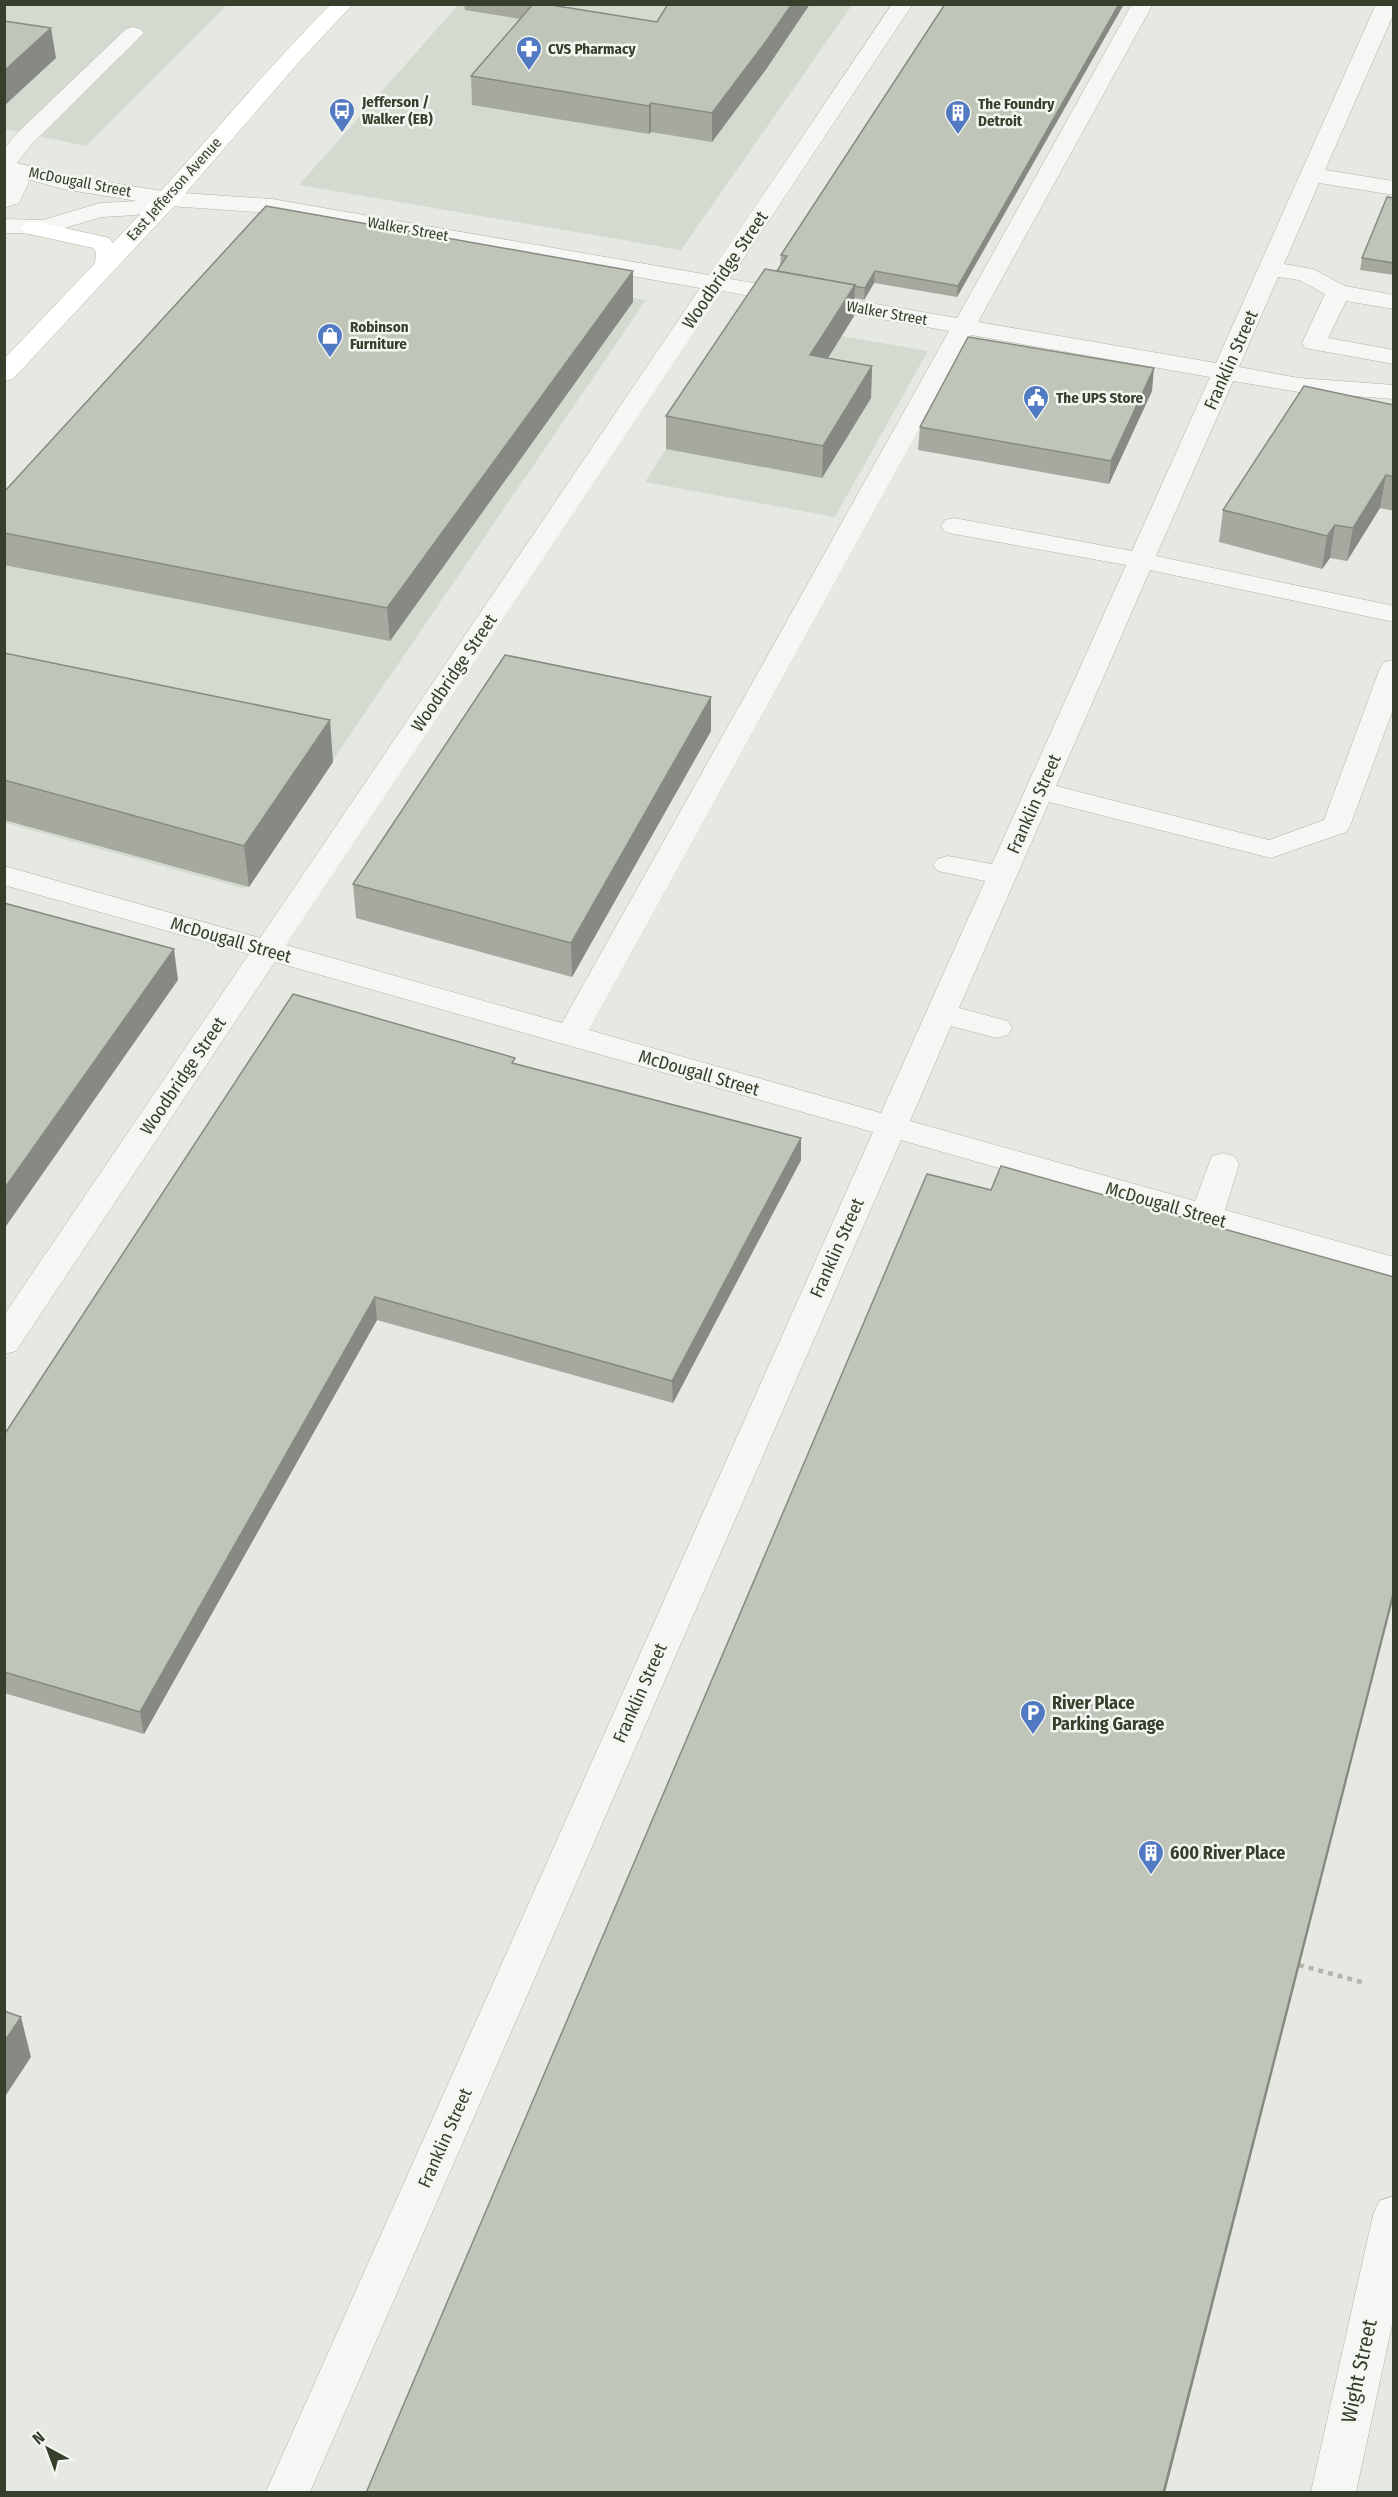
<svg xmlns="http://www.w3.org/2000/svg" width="1398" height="2497" font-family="'Fira Sans Condensed',sans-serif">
	<rect width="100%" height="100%" fill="#e6e9e1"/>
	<!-- built -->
	<g fill="#d5dad0">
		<path d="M5 5H227L86 146 5 129Z"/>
		<path d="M458 5H852L681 250 299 185Z"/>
		<path d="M260 231 646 300 245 889 5 823V522Z"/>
		<path d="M749 320 928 351 835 517 645 482Z"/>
	</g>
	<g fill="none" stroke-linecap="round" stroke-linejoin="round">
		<defs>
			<g id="minor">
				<path d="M892 4H913L730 279 957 318 1132 4H1153L978 322 1216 363 1376 4H1394V13L1325 170 1394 181V195L1319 183 1284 264 1313 269 1345 286 1394 295V309L1346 301 1328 338 1394 350V364L1305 348 1302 343 1325 294 1299 280 1278 277 1239 367 1299 378 1394 385V399L1299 392 1233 381 1156 556 1394 606V622L1150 570 1056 786 1269 840 1324 820 1380 668 1384 662 1394 660V707L1350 826 1346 832 1271 858 1049 802 959 1008 1008 1021 1012 1028 1008 1035 997 1038 951 1026 910 1121 1195 1201 1212 1156 1223 1153 1234 1156 1239 1164 1225 1210 1394 1257V1281L901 1140 310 2492H266L873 1132 275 962 16 1351 4 1354V1315L249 954 4 885V866L260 938 700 288 272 213 169 206 136 215 102 217 44 234 4 233V219L43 220 100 203 137 201 63 189 27 179 29 182 19 203 4 208 6 183 4 149 16 134 126 29 133 27 140 29 144 33 140 37 32 144 17 163 65 175 168 192 272 199 709 275ZM722 291 949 331 562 1023 286 945ZM971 335 1210 377 1132 551 954 518 945 520 941 526 945 532 954 534 1126 565 992 864 948 856 938 859 933 865 938 871 985 881 881 1113 589 1030Z"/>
				<path d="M1394 2196V2316L1356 2492H1311L1373 2215 1379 2201Z"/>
			</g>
			<path id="major" d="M331 4H353L299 62 176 204 13 379 4 381V359L95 263 96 252 93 248 25 233 21 228 25 223 33 221 101 236 109 238 113 243C187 165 255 81 331 4Z"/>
		</defs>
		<!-- minor casing -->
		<use href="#minor" stroke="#aeb3a7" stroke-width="1"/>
		<!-- major casing -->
		<use href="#major" stroke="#acb3a2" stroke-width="1"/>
		<!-- path -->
		<path stroke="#b1b5ac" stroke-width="4.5" stroke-dasharray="5 5" stroke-linecap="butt" d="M1299 1965 1365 1983"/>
		<!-- minor -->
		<use href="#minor" fill="#f6f7f4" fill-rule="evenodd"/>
		<!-- major -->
		<use href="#major" fill="#fff" fill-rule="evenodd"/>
	</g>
	<!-- wall -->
	<g fill="#a5a99f">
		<path d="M464 4H561L559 7 767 68 712 142 651 132 649 134 472 105 471 76 520 19 465 10Z"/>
		<path d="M1124 4 957 297 874 283 864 300 854 298V316L828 358 872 366 871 398 822 478 666 449V416L777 271 780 266 781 255Z"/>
		<path d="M1394 198V275L1360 270 1362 258Z"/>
		<path d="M633 271V302L390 641 4 565V492Z"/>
		<path d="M1152 391 1109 484 918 450 920 427Z"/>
		<path d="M1394 405V511L1380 508 1347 561 1330 558 1322 569 1219 542 1223 510Z"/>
		<path d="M4 653 333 762 249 887 4 820Z"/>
		<path d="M711 731 572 977 356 918 353 884Z"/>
		<path d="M515 1063 801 1160 673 1403 377 1320 144 1734 4 1693V1435Z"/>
	</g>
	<!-- shaded-wall -->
	<g fill="#868a82">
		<path d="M547 4H561L544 23Z"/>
		<path d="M792 4H810L767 68 712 142V113Z"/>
		<path d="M1119 4H1124L957 297 958 286Z"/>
		<path d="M51 28 56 58 4 106V71Z"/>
		<path d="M651 103V132L649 134V106Z"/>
		<path d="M633 271V302L390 641 387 608Z"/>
		<path d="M875 271 874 283 864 300 865 288Z"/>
		<path d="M855 285 854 316 810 387V355Z"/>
		<path d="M872 366 871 398 822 478 823 446Z"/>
		<path d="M1154 368 1152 391 1109 484 1111 461Z"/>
		<path d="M1386 475 1380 508 1347 561 1353 528Z"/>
		<path d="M1335 525 1330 558 1322 569 1327 536Z"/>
		<path d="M711 697V731L572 977 571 943Z"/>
		<path d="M330 720 333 762 249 887 244 846Z"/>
		<path d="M174 949 178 980 4 1229V1189Z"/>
		<path d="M801 1138V1160L673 1403 672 1381Z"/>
		<path d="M375 1297 377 1320 144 1734 140 1712Z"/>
		<path d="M1394 1590V1596L1165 2493H1163Z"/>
		<path d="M21 2017 31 2057 4 2098V2042Z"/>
	</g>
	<!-- building -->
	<g fill="#c0c5b9" stroke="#868a82" stroke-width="1.5">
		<path d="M533 4H545L657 22 668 4H792L767 40 712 113 651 103 649 106 471 76Z"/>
		<path d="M945 4H1119L958 286 875 271 865 288 854 286 855 285 777 271 787 256 781 255Z"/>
		<path d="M4 21 51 28 4 71Z"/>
		<path d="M1387 197 1394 198V263L1362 258Z"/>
		<path d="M266 206 633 271 387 608 4 533V492Z"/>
		<path d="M765 269 855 285 810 355 872 366 823 446 666 416Z"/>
		<path d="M968 337 1154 368 1111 461 920 427Z"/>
		<path d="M1304 386 1394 405V477L1386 475 1353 528 1335 525 1327 536 1223 510Z"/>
		<path d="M4 653 330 720 244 846 4 780Z"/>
		<path d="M505 655 711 697 571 943 353 884Z"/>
		<path d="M4 903 174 949 4 1189Z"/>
		<path d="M293 994 515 1058 512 1063 801 1138 672 1381 375 1297 140 1712 4 1672V1435Z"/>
		<path d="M1001 1166 1394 1277V1590L1163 2493H366L927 1174 991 1190Z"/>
		<path d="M4 2011 21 2017 4 2042Z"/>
	</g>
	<!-- icons -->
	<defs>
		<symbol id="pharmacy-pin" viewBox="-11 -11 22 30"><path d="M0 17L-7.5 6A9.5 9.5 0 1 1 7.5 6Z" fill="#527ac2" stroke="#f4f6f1"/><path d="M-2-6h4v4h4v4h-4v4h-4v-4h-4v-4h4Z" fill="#fff"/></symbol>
		<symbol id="bus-pin" viewBox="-11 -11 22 30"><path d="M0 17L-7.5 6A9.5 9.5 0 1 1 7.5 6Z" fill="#527ac2" stroke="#f4f6f1"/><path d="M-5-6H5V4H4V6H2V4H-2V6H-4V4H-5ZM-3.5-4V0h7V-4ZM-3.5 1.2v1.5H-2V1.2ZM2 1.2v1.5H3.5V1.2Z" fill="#fff"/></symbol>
		<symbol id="building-pin" viewBox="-11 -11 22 30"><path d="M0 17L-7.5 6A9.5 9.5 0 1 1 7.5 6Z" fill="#527ac2" stroke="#f4f6f1"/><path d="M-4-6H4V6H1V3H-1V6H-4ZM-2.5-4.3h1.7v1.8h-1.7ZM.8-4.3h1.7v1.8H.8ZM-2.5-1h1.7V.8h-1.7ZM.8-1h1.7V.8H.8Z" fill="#fff"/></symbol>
		<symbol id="shop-pin" viewBox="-11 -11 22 30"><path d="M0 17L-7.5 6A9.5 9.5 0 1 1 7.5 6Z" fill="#527ac2" stroke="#f4f6f1"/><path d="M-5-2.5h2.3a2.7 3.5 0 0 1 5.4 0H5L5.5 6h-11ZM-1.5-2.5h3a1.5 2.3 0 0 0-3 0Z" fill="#fff"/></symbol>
		<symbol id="civic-pin" viewBox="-11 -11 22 30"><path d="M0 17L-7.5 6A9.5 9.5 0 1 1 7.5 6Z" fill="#527ac2" stroke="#f4f6f1"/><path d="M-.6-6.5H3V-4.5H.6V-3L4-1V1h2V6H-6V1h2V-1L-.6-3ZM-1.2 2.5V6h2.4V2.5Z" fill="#fff"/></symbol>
		<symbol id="parking-pin" viewBox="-11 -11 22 30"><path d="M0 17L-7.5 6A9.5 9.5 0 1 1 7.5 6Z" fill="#527ac2" stroke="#f4f6f1"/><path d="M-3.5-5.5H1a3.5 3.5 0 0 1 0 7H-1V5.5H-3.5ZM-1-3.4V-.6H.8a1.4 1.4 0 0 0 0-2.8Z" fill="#fff"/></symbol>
	</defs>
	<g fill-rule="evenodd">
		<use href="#pharmacy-pin" x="514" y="34" width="30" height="40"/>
		<use href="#bus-pin" x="327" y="96" width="30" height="40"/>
		<use href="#building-pin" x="943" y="98" width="30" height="40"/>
		<use href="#shop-pin" x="315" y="321" width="30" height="40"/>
		<use href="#civic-pin" x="1021" y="383" width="30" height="40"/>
		<use href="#parking-pin" x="1018" y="1698" width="30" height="40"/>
		<use href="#building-pin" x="1136" y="1838" width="30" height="40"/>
	</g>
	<g text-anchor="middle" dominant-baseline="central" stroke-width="5" stroke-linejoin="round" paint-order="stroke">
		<!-- far-poi labels -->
		<g font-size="15" font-weight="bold" fill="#363f2b" stroke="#f4f6f1" text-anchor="start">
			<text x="548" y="49">CVS Pharmacy</text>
			<text x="362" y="102">Jefferson /<tspan x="362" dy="17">Walker (EB)</tspan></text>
			<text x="978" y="104">The Foundry<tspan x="978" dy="17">Detroit</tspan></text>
			<text x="350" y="327">Robinson<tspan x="350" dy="17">Furniture</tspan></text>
			<text x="1056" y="398">The UPS Store</text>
		</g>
		<!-- far-street labels -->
		<g font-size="15" fill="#363f2b" stroke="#f4f6f1">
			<text transform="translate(80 182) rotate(11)">McDougall Street</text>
			<text transform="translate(174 189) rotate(-48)">East Jefferson Avenue</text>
			<text transform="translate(408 229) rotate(10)">Walker Street</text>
			<text transform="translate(887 313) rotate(10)">Walker Street</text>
		</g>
		<!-- street labels -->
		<g font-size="18" fill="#363f2b" stroke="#f4f6f1">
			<text transform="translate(725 270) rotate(-56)">Woodbridge Street</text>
			<text transform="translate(1231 360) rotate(-66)">Franklin Street</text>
			<text transform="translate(454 673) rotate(-56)">Woodbridge Street</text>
			<text transform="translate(1034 804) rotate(-66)">Franklin Street</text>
			<text transform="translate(231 940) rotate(16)">McDougall Street</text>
			<text transform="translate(699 1073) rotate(16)">McDougall Street</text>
			<text transform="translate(183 1076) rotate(-56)">Woodbridge Street</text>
			<text transform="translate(1166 1205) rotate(16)">McDougall Street</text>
			<text transform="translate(837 1248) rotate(-66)">Franklin Street</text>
			<text transform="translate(640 1693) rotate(-66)">Franklin Street</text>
			<text transform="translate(445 2138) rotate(-66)">Franklin Street</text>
		</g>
		<!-- poi labels -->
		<g font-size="18" font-weight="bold" fill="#363f2b" stroke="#f4f6f1" text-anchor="start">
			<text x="1052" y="1703">River Place<tspan x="1052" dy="21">Parking Garage</tspan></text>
			<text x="1170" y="1853">600 River Place</text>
		</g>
		<!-- near-street labels -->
		<g font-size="21" fill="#363f2b" stroke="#f4f6f1">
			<text transform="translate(1359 2371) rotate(-78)">Wight Street</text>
		</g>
	</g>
	<!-- border -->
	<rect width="1398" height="2497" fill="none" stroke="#363f2b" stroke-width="12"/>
	<!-- north arrow -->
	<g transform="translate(48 2449) rotate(319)" stroke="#f4f6f1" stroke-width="4.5" paint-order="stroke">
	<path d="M0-4.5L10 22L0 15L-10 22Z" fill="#363f2b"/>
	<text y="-9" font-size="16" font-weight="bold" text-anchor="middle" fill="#363f2b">N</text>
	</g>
</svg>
